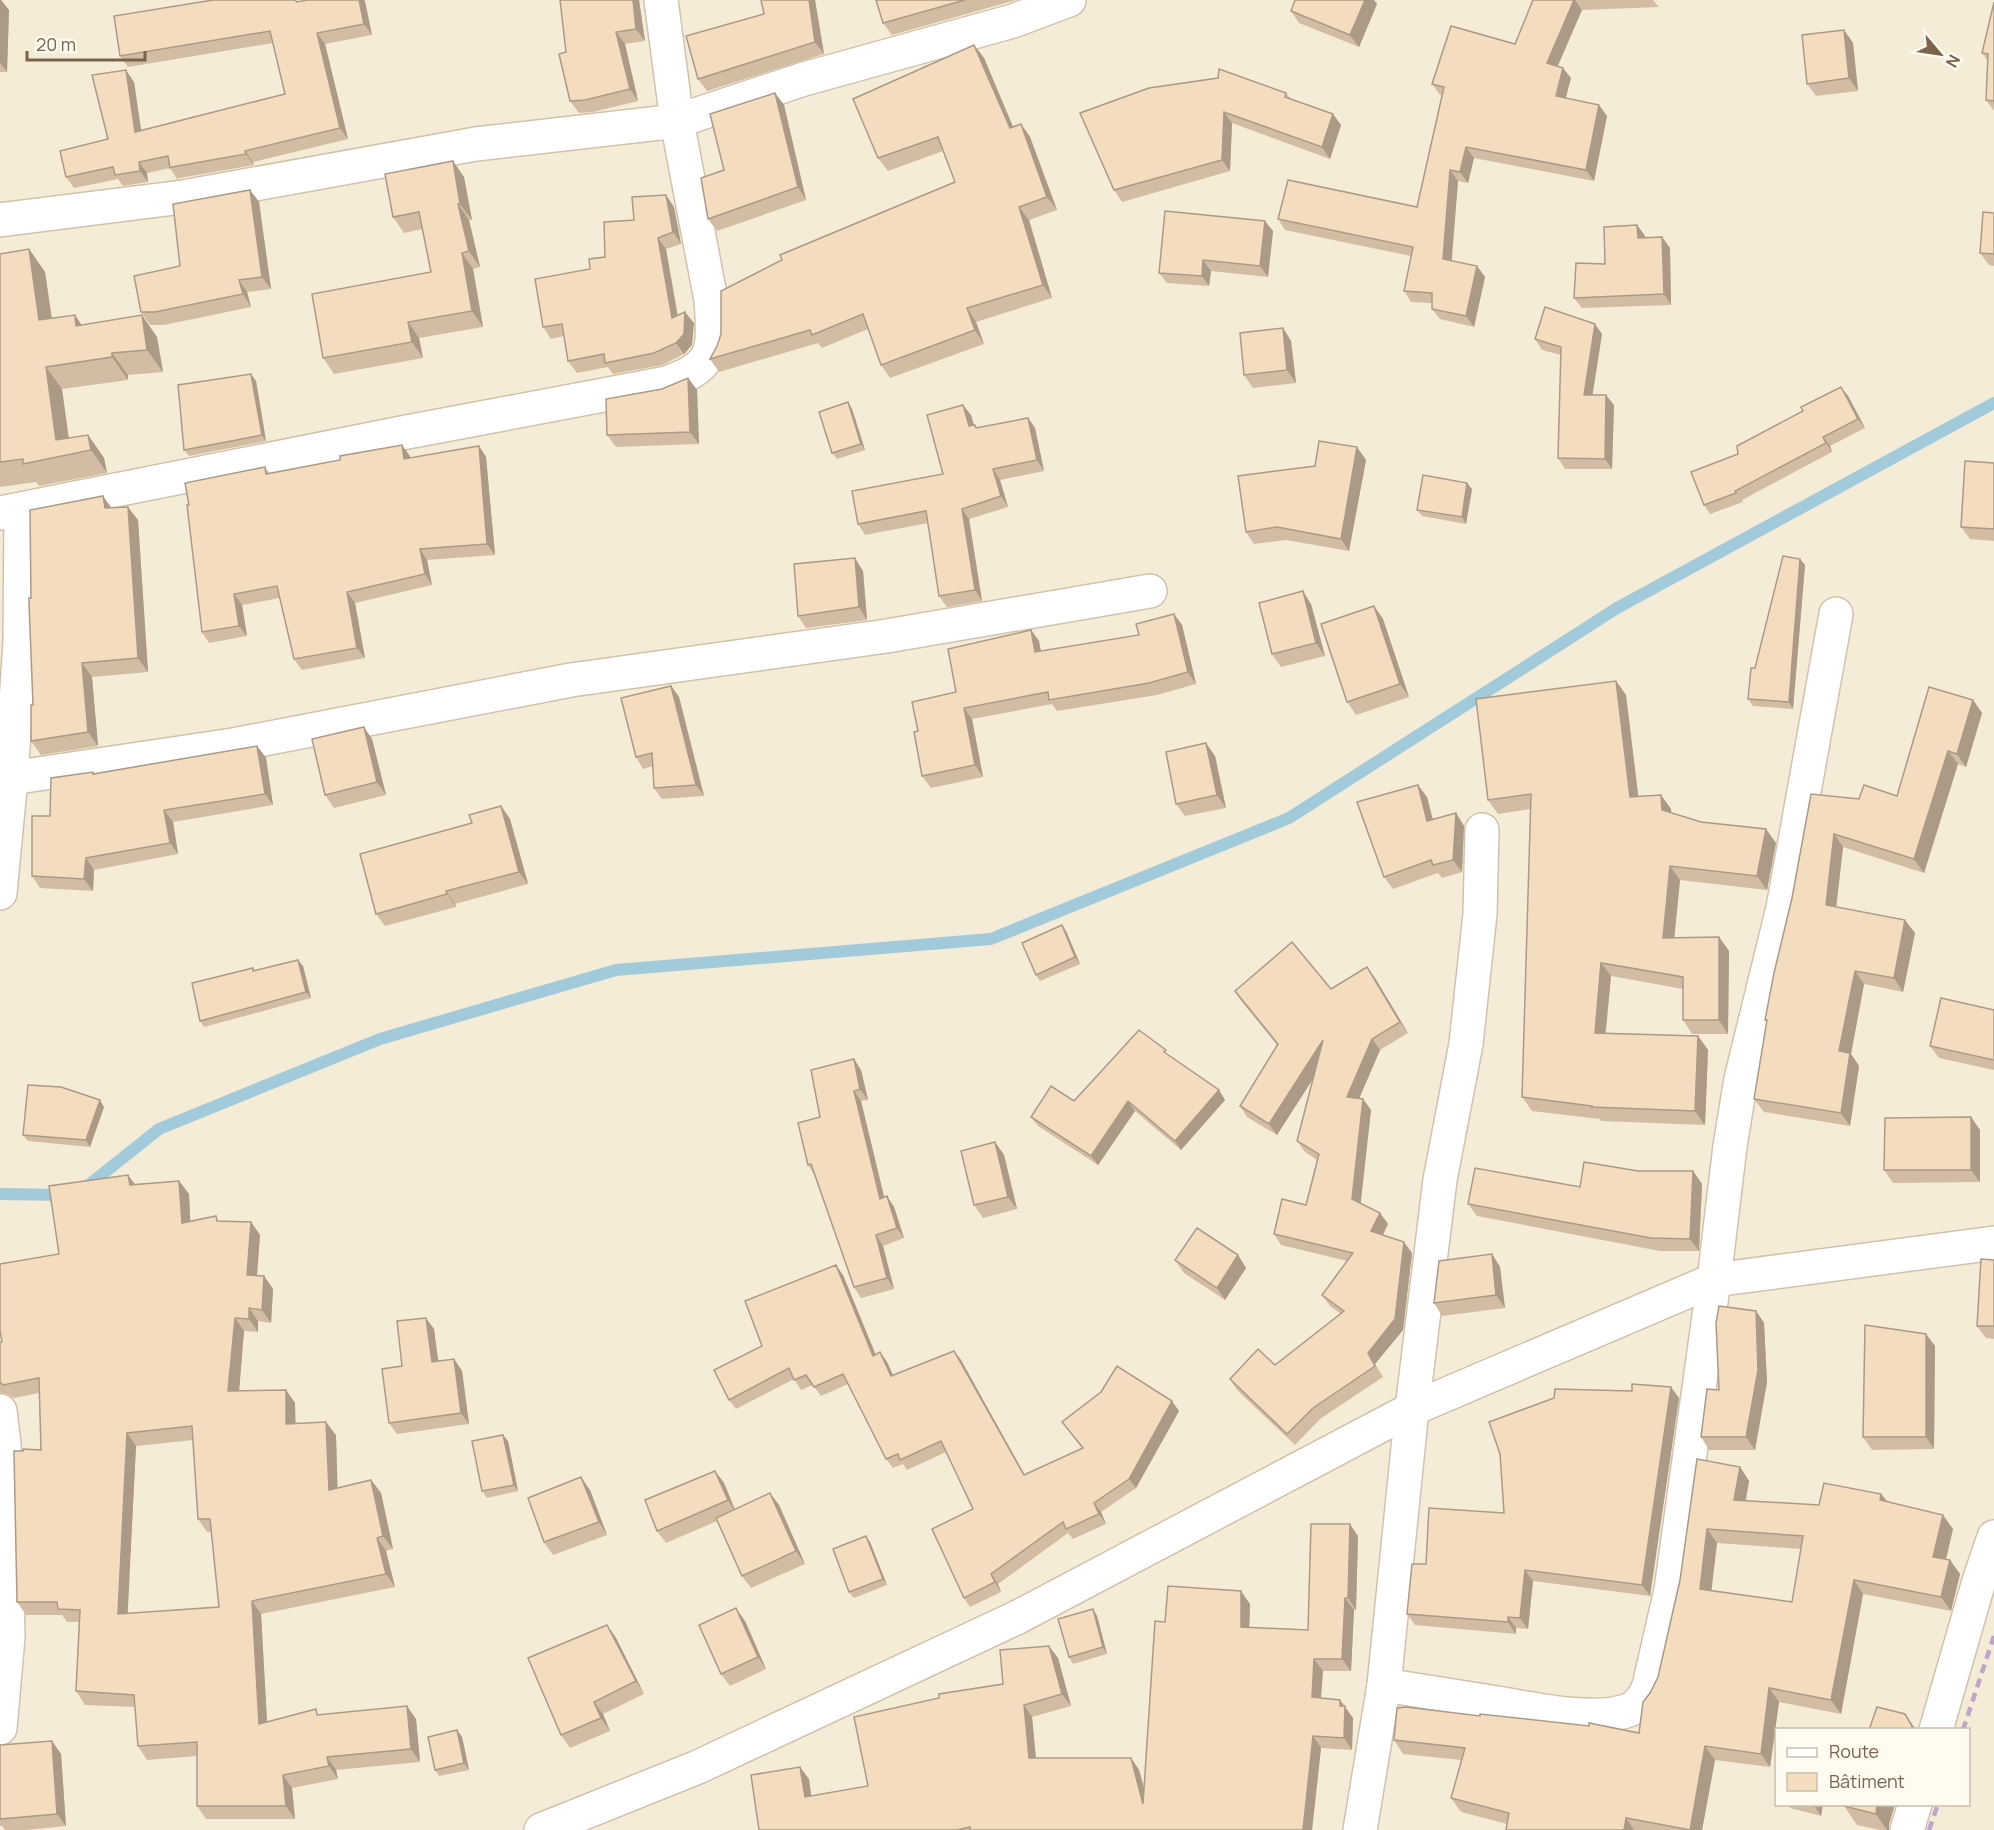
<svg xmlns="http://www.w3.org/2000/svg" width="1994" height="1830" font-family="Manrope,sans-serif">
	<rect width="100%" height="100%" fill="#fdf8e9"/>
	<!-- residential -->
	<path fill="#f5ecd7" fill-rule="evenodd" d="M0 0H1994V1830H0ZM1776 1730H1968V1804H1776Z"/>
	<g fill="none" stroke-linecap="round" stroke-linejoin="round">
		<!-- stream -->
		<g stroke="#a1cadb" stroke-width="12">
			<path d="M85 1188 159 1129 380 1039 616 970 991 939 1289 818 1617 608 1994 403"/>
			<path d="M0 1194 65 1195"/>
		</g>
		<defs>
			<g id="minor">
				<path d="M0 220 183 197 476 144 677 121 804 79 1013 21 1069 0"/>
				<path d="M0 513 407 432 667 383C682 377 699 371 707 357 715 345 712 314 711 300L677 121 661 0"/>
				<path d="M11 778 233 745 571 680 887 636 1150 591"/>
				<path d="M0 893 11 778 20 642 21 510"/>
				<path d="M0 1411 4 1445 8 1637 0 1728"/>
				<path d="M1384 1685C1422 1691 1460 1697 1497 1703 1533 1709 1595 1723 1629 1710 1640 1705 1644 1697 1649 1686L1671 1590 1714 1280 1730 1146 1741 1079 1783 908 1836 614"/>
				<path d="M1936 1730 1979 1581 1994 1537"/>
				<path d="M541 1830 698 1767 1018 1617 1412 1409 1714 1280 1994 1243"/>
				<path d="M1360 1830 1384 1685 1412 1409 1440 1180 1466 1044 1480 914 1482 830"/>
				<path d="M1907 1830 1915 1804"/>
			</g>
		</defs>
		<!-- minor casing -->
		<use href="#minor" stroke="#d1c2ad" stroke-width="36"/>
		<!-- minor -->
		<use href="#minor" stroke="#fff" stroke-width="33"/>
		<!-- rail -->
		<g stroke="#bea5c9" stroke-width="4.5" stroke-dasharray="9 6" stroke-linecap="butt">
			<path d="M1963 1730 1994 1636"/>
			<path d="M1929 1830 1938 1804"/>
		</g>
	</g>
	<!-- wall -->
	<g fill="#d2bda4" fill-rule="evenodd">
		<path d="M0 0H1L9 10 7 72H0Z"/>
		<path d="M213 0H296L297 2 307 0H364L372 35 325 44 348 139 253 162 254 165 180 178 177 179 170 168 147 173 148 182 123 186 118 179 74 188 66 177 108 139 134 82 141 131 285 94 273 43 128 67 120 56Z"/>
		<path d="M639 0 645 41 625 44 638 101 593 112 579 113 570 101 566 52Z"/>
		<path d="M815 0 824 54 707 91 698 79 764 14Z"/>
		<path d="M876 0H1016L892 35 883 23Z"/>
		<path d="M1533 0H1653L1659 7 1582 10 1558 66 1571 78 1566 98 1607 116 1594 181 1474 158 1468 183 1458 181 1451 261 1477 266 1485 277 1474 327 1440 319 1432 309V303L1411 302 1404 291 1411 256 1285 230 1278 219 1417 207 1442 95H1440L1432 84 1515 44Z"/>
		<path d="M1994 2V111L1986 100 1988 61 1982 53Z"/>
		<path d="M1377 4 1359 47 1299 23 1291 11Z"/>
		<path d="M1844 30 1853 43 1858 91 1816 96 1807 84Z"/>
		<path d="M974 45 984 58 1013 127 1021 124 1030 137 1057 210 1029 220 1052 298 976 322 984 344 890 378 881 365 868 329 822 348 818 343 719 372 710 359 955 182 943 151 888 171 878 158Z"/>
		<path d="M775 93 784 105 806 200 717 231 708 219 724 170Z"/>
		<path d="M1286 93 1290 98 1341 125 1330 159 1232 123 1230 171 1122 202 1114 190 1080 113Z"/>
		<path d="M464 177 472 220H469L480 267 473 269 483 327 419 338 423 358 334 374 323 358 431 272 422 229 404 233 393 217Z"/>
		<path d="M250 190 259 202 271 289 247 292 251 307 164 325H150L141 312 180 266Z"/>
		<path d="M674 207 681 244 666 249 678 316 694 323 692 345 684 354 662 365 613 374 608 367 577 373 568 361 564 336 551 339 543 327 590 269 605 257 634 220Z"/>
		<path d="M1994 213V266L1989 265 1980 253Z"/>
		<path d="M1637 225 1645 236V238L1662 237 1670 248 1671 305 1582 308 1574 298Z"/>
		<path d="M1273 231 1268 277 1211 271 1209 286 1167 283 1159 273Z"/>
		<path d="M29 249 45 272 52 318 75 315 81 325 157 337 163 372 128 375V380L62 389 68 438 88 435 104 458 107 473 39 486 36 482 0 487V254Z"/>
		<path d="M1283 328 1291 341 1296 383 1253 388 1244 375Z"/>
		<path d="M1602 334 1592 395 1614 405 1612 469H1565L1558 458 1561 355 1542 350 1535 339Z"/>
		<path d="M688 378 697 390 699 444 616 447 607 435 662 389Z"/>
		<path d="M256 381 266 441 189 456 184 450Z"/>
		<path d="M1841 387 1848 396 1865 428 1830 446 1832 452 1742 500 1743 502 1710 514 1704 505 1738 454Z"/>
		<path d="M852 409 865 450 837 459 832 453Z"/>
		<path d="M971 415 974 425 978 428 1028 418 1035 428 1044 471 1000 480 1008 507 969 519 982 601 947 607 939 596 928 523 865 535 858 524 943 474Z"/>
		<path d="M479 446 486 457 495 555 427 560 432 585 355 603 365 658 302 670 294 659 280 598 242 605 247 636 209 643 202 632 189 505 265 467 270 474 410 456V458Z"/>
		<path d="M1366 460 1349 551 1286 540 1254 544 1246 532 1315 466Z"/>
		<path d="M1994 463V541L1970 539 1961 527Z"/>
		<path d="M1472 489 1466 524 1422 516 1417 510Z"/>
		<path d="M111 508 138 520 148 672 92 677 98 746 41 755 31 741 33 705 31 598Z"/>
		<path d="M1805 565 1793 709 1753 706 1748 699 1755 668Z"/>
		<path d="M863 571 867 620 806 628 798 616Z"/>
		<path d="M1311 604 1325 656 1281 667 1272 654Z"/>
		<path d="M1374 606 1383 619 1409 697 1356 715 1347 702Z"/>
		<path d="M1174 614 1182 625 1196 684 1157 695 1057 711 1052 704 972 719 983 777 931 788 922 776 918 731 956 692 1031 630 1039 641 1041 651 1139 635Z"/>
		<path d="M1616 681 1626 695 1638 796 1661 795 1671 809V813L1776 843 1767 890 1680 880 1674 938 1719 937 1729 951 1728 1034H1692L1683 1020V989L1611 976 1606 1033 1698 1036 1708 1050 1705 1125 1601 1121 1600 1119 1532 1111 1522 1097 1531 809 1498 814 1488 800Z"/>
		<path d="M671 686 679 697 704 796 662 799 654 788 653 766 643 769 636 757Z"/>
		<path d="M1973 700 1982 713 1966 767 1958 764 1924 873 1843 847 1836 907 1915 933 1903 992 1864 984 1851 1054 1859 1066 1850 1126 1764 1112 1754 1099 1767 1023 1765 1020 1792 898 1811 794 1859 799 1897 796Z"/>
		<path d="M372 739 386 795 334 808 325 795Z"/>
		<path d="M257 746 266 758 273 805 173 822 178 854 94 870 93 891 40 888 32 876 50 816 94 774Z"/>
		<path d="M1215 756 1226 808 1185 816 1176 804Z"/>
		<path d="M1427 797 1433 819 1456 813 1464 826 1462 872 1442 878 1438 873 1393 889 1384 877Z"/>
		<path d="M501 806 510 819 528 884 455 904 456 907 385 926 376 914 472 823Z"/>
		<path d="M1062 925 1066 931 1080 964 1040 981 1036 975Z"/>
		<path d="M303 966 311 998 204 1027 200 1021 253 968 254 971Z"/>
		<path d="M1375 978 1408 1033 1380 1050 1359 1099H1363L1371 1110 1360 1203 1380 1213 1388 1224 1383 1235 1412 1253 1403 1330 1375 1364 1383 1377 1320 1419 1295 1445 1237 1390 1230 1379 1275 1365 1341 1314 1330 1306 1322 1295 1347 1261 1281 1245 1274 1234 1306 1205 1317 1160 1305 1152 1297 1141 1313 1078 1277 1135 1247 1117 1240 1106 1277 1045 1242 1002 1235 991 1331 989Z"/>
		<path d="M1994 1010V1070L1939 1058 1930 1046Z"/>
		<path d="M1170 1056 1219 1090 1225 1100 1181 1150 1135 1111 1098 1165 1038 1126 1031 1117 1074 1101Z"/>
		<path d="M861 1070 868 1100 861 1101 884 1197 887 1196 894 1207 904 1238 883 1246 894 1289 861 1298 854 1287 814 1174 808 1165 820 1117Z"/>
		<path d="M104 1107 90 1147 28 1141 23 1135Z"/>
		<path d="M1971 1117 1980 1130V1182L1893 1183 1884 1170Z"/>
		<path d="M995 1142 1004 1155 1017 1209 983 1218 974 1205Z"/>
		<path d="M1638 1171H1693L1702 1184 1699 1251H1660L1477 1216 1468 1204 1580 1187Z"/>
		<path d="M128 1175 135 1184 179 1181 189 1194 190 1221 251 1222 260 1235 257 1276H264L273 1289 271 1323 258 1321V1332L244 1331 239 1391 286 1390 295 1403V1423L336 1435 337 1488 371 1480 381 1493 393 1549 386 1551 395 1587 261 1614 267 1722 319 1714 416 1719 420 1762 336 1770 338 1779 292 1788 295 1819H206L197 1806V1756L147 1760 138 1746 135 1707 85 1705 76 1691 79 1622H67L62 1615H26L17 1602 41 1450 39 1393 13 1398 7 1394 0 1393V1342H2L59 1254ZM193 1440 198 1519 207 1532H211L219 1607 127 1613 136 1446Z"/>
		<path d="M1492 1254 1500 1267 1505 1308 1442 1316 1434 1303Z"/>
		<path d="M1238 1255 1246 1268 1225 1300 1184 1273 1175 1260Z"/>
		<path d="M1994 1260V1339L1986 1338 1977 1326Z"/>
		<path d="M843 1275 875 1355 880 1352 887 1362 893 1376 954 1351 961 1360 1025 1475 1082 1448 1062 1422 1179 1411 1136 1488 1101 1512 1106 1524 1073 1539 1068 1533 998 1584 1001 1592 970 1607 964 1598 973 1509 946 1452 907 1470 903 1464 893 1468 886 1459 848 1384 821 1396 813 1385 801 1390 794 1379 736 1409 729 1400 762 1346Z"/>
		<path d="M1756 1311 1764 1323 1767 1382 1755 1450H1709L1701 1437 1719 1390Z"/>
		<path d="M434 1329 438 1361 454 1359 462 1371 469 1424 397 1434 389 1423 402 1366Z"/>
		<path d="M1926 1334 1935 1346 1934 1449 1872 1450 1863 1437Z"/>
		<path d="M1679 1398 1650 1596 1533 1581 1528 1629 1516 1628V1634L1415 1625 1407 1614 1426 1564Z"/>
		<path d="M508 1441 518 1491 487 1498 482 1491Z"/>
		<path d="M1740 1467 1749 1481 1746 1501 1819 1505 1881 1494 1887 1501 1953 1529 1946 1560H1950L1960 1574 1951 1611 1863 1594 1841 1714 1779 1702 1770 1767 1715 1760 1702 1830H1506L1507 1824 1461 1812 1451 1798 1461 1760 1403 1754 1394 1740 1639 1733 1650 1693 1658 1677 1680 1580ZM1717 1543 1801 1549 1792 1602 1711 1590Z"/>
		<path d="M715 1471 724 1483 735 1509 779 1505 805 1564 751 1588 742 1576 717 1521 666 1543 657 1531Z"/>
		<path d="M590 1490 607 1535 553 1555 544 1542Z"/>
		<path d="M1358 1536 1356 1610H1354L1351 1671H1323L1321 1698 1340 1700 1353 1718 1352 1750 1321 1748 1312 1830H759L809 1779 811 1796 868 1786 1003 1684 1058 1658 1071 1706 1032 1717 1036 1758H1131L1139 1770 1144 1789 1165 1622 1250 1604 1249 1627 1308 1630Z"/>
		<path d="M870 1542 887 1585 854 1598 849 1592Z"/>
		<path d="M1093 1609 1097 1616 1107 1654 1073 1664 1069 1657Z"/>
		<path d="M745 1621 766 1669 730 1686 721 1674Z"/>
		<path d="M607 1625 616 1638 644 1694 603 1714 610 1731 570 1748 561 1735Z"/>
		<path d="M462 1737 469 1770 439 1776 435 1770Z"/>
		<path d="M52 1741 61 1754 66 1826 26 1830H5L2 1826H0V1745Z"/>
		<path d="M1788 1804H1823L1821 1816 1790 1808Z"/>
		<path d="M1895 1804 1889 1824V1830H1880L1857 1825 1844 1806Z"/>
	</g>
	<!-- shaded-wall -->
	<g fill="#ab9a86">
		<path d="M0 0H1L9 10 7 72 0 63Z"/>
		<path d="M359 0H364L365 1 372 35 364 24Z"/>
		<path d="M633 0H639L645 41 636 29Z"/>
		<path d="M809 0H815L824 54 815 42Z"/>
		<path d="M1365 0H1374L1377 4 1359 47 1350 35Z"/>
		<path d="M1574 0H1575L1582 10 1554 74 1547 63Z"/>
		<path d="M1844 30 1853 43 1858 91 1849 78Z"/>
		<path d="M616 32 625 44 638 101 630 89Z"/>
		<path d="M317 33 325 44 348 139 340 128Z"/>
		<path d="M974 45 984 58 1019 141 1010 128Z"/>
		<path d="M1563 68 1571 78 1563 107 1556 96Z"/>
		<path d="M126 70 134 82 143 143 135 132Z"/>
		<path d="M775 93 784 105 806 200 798 187Z"/>
		<path d="M1599 105 1607 116 1594 181 1586 170Z"/>
		<path d="M1224 112 1232 123 1230 171 1222 160Z"/>
		<path d="M1333 114 1341 125 1330 159 1322 147Z"/>
		<path d="M1021 124 1030 137 1057 210 1047 197Z"/>
		<path d="M1466 147 1474 158 1468 183 1460 172Z"/>
		<path d="M245 151 253 162 254 165 246 154Z"/>
		<path d="M453 161 464 177 472 220 460 204Z"/>
		<path d="M139 162 147 173 148 182 140 171Z"/>
		<path d="M1450 170 1458 181 1451 270 1443 259Z"/>
		<path d="M250 190 259 202 271 289 262 277Z"/>
		<path d="M666 195 674 207 681 244 673 232Z"/>
		<path d="M458 204 469 220 480 267 469 251Z"/>
		<path d="M1019 207 1029 220 1052 298 1043 285Z"/>
		<path d="M1265 221 1273 231 1268 277 1260 266Z"/>
		<path d="M1637 225 1645 236V249L1638 238Z"/>
		<path d="M1662 237 1670 248 1671 305 1664 294Z"/>
		<path d="M658 238 666 249 680 330 672 318Z"/>
		<path d="M29 249 45 272 55 343 39 320Z"/>
		<path d="M462 253 473 269 483 327 472 311Z"/>
		<path d="M1203 260 1211 271 1209 286 1202 276Z"/>
		<path d="M1477 266 1485 277 1474 327 1466 316Z"/>
		<path d="M239 280 247 292 251 307 243 294Z"/>
		<path d="M967 308 976 322 984 344 975 330Z"/>
		<path d="M685 312 694 323 692 345 684 354 676 343Z"/>
		<path d="M75 315 90 338 76 326Z"/>
		<path d="M142 315 157 337 163 372 147 350Z"/>
		<path d="M408 322 419 338 423 358 412 342Z"/>
		<path d="M1595 324 1602 334 1591 405 1584 395Z"/>
		<path d="M1283 328 1291 341 1296 383 1287 370Z"/>
		<path d="M112 353 128 375V380L112 357Z"/>
		<path d="M46 367 62 389 71 454 56 440Z"/>
		<path d="M251 374 256 381 266 441 262 435Z"/>
		<path d="M688 378 697 390 699 444 690 432Z"/>
		<path d="M1841 387 1848 396 1865 428 1858 419Z"/>
		<path d="M1606 395 1614 405 1612 469 1605 459Z"/>
		<path d="M848 402 852 409 865 450 861 444Z"/>
		<path d="M963 405 971 415 977 436 969 426Z"/>
		<path d="M1028 418 1035 428 1044 471 1037 460Z"/>
		<path d="M88 435 104 458 107 473 91 450Z"/>
		<path d="M1823 437 1830 446 1832 452 1826 443Z"/>
		<path d="M402 445 410 456 412 470 404 459Z"/>
		<path d="M479 446 486 457 495 555 487 544Z"/>
		<path d="M1357 447 1366 460 1349 551 1341 539Z"/>
		<path d="M993 469 1000 480 1008 507 1001 496Z"/>
		<path d="M1467 483 1472 489 1466 524 1462 517Z"/>
		<path d="M103 496 113 510 105 508Z"/>
		<path d="M128 507 138 520 148 672 138 658Z"/>
		<path d="M962 509 969 519 982 601 975 590Z"/>
		<path d="M420 549 427 560 432 585 425 574Z"/>
		<path d="M855 558 863 571 867 620 859 607Z"/>
		<path d="M1800 559 1805 565 1793 709 1789 702Z"/>
		<path d="M1303 591 1311 604 1325 656 1316 643Z"/>
		<path d="M347 592 355 603 365 658 357 648Z"/>
		<path d="M234 594 242 605 247 636 239 626Z"/>
		<path d="M1374 606 1383 619 1409 697 1400 684Z"/>
		<path d="M1174 614 1182 625 1196 684 1188 672Z"/>
		<path d="M1031 630 1039 641 1043 664 1035 652Z"/>
		<path d="M82 663 92 677 98 746 88 732Z"/>
		<path d="M1616 681 1626 695 1640 810 1630 797Z"/>
		<path d="M671 686 679 697 704 796 696 785Z"/>
		<path d="M1973 700 1982 713 1966 767 1957 754Z"/>
		<path d="M964 708 972 719 983 777 975 765Z"/>
		<path d="M364 727 372 739 386 795 377 782Z"/>
		<path d="M1206 743 1215 756 1226 808 1217 795Z"/>
		<path d="M257 746 266 758 273 805 265 794Z"/>
		<path d="M1948 751 1958 764 1924 873 1914 859Z"/>
		<path d="M1418 785 1427 797 1436 833 1427 821Z"/>
		<path d="M1661 795 1671 809 1672 824 1662 810Z"/>
		<path d="M501 806 510 819 528 884 519 872Z"/>
		<path d="M164 810 173 822 178 854 170 843Z"/>
		<path d="M1456 813 1464 826 1462 872 1453 860Z"/>
		<path d="M1766 829 1776 843 1767 890 1757 876Z"/>
		<path d="M1834 834 1843 847 1835 918 1826 905Z"/>
		<path d="M86 858 94 870 93 891 84 879Z"/>
		<path d="M1670 866 1680 880 1673 951 1663 938Z"/>
		<path d="M446 891 455 904 456 907 447 894Z"/>
		<path d="M1905 920 1915 933 1903 992 1894 978Z"/>
		<path d="M1062 925 1066 931 1080 964 1075 957Z"/>
		<path d="M1719 937 1729 951 1728 1034 1719 1020Z"/>
		<path d="M298 960 303 966 311 998 306 992Z"/>
		<path d="M1601 963 1611 976 1604 1046 1595 1033Z"/>
		<path d="M1367 967 1375 978 1408 1033 1400 1022Z"/>
		<path d="M1855 971 1864 984 1851 1054 1859 1066 1850 1126 1841 1113 1839 1051Z"/>
		<path d="M1698 1036 1708 1050 1705 1125 1695 1111Z"/>
		<path d="M1372 1039 1380 1050 1355 1108 1347 1097Z"/>
		<path d="M1323 1040 1331 1051 1277 1135 1269 1124Z"/>
		<path d="M854 1059 861 1070 868 1100 860 1089Z"/>
		<path d="M1219 1090 1225 1100 1181 1150 1175 1141Z"/>
		<path d="M854 1091 861 1101 887 1209 880 1199Z"/>
		<path d="M1363 1099 1371 1110 1360 1210 1352 1199Z"/>
		<path d="M100 1100 104 1107 90 1147 86 1140Z"/>
		<path d="M1128 1101 1135 1111 1098 1165 1091 1156Z"/>
		<path d="M1971 1117 1980 1130V1182L1971 1170Z"/>
		<path d="M995 1142 1004 1155 1017 1209 1008 1197Z"/>
		<path d="M1693 1171 1702 1184 1699 1251 1690 1239Z"/>
		<path d="M128 1175 137 1188 130 1185Z"/>
		<path d="M179 1181 189 1194 191 1236 182 1223Z"/>
		<path d="M887 1196 894 1207 904 1238 897 1228Z"/>
		<path d="M1380 1213 1388 1224 1379 1242 1371 1231Z"/>
		<path d="M251 1222 260 1235 256 1288 247 1275Z"/>
		<path d="M876 1235 883 1246 894 1289 887 1278Z"/>
		<path d="M1404 1242 1412 1253 1403 1330 1375 1364 1383 1377 1368 1353Z"/>
		<path d="M1492 1254 1500 1267 1505 1308 1496 1295Z"/>
		<path d="M1238 1255 1246 1268 1225 1300 1217 1288Z"/>
		<path d="M836 1265 843 1275 880 1365 873 1356Z"/>
		<path d="M264 1276 273 1289 271 1323 262 1310Z"/>
		<path d="M249 1308 258 1321V1332L249 1319Z"/>
		<path d="M1756 1311 1764 1323 1767 1382 1755 1450 1746 1437Z"/>
		<path d="M235 1318 244 1331 238 1404 228 1391Z"/>
		<path d="M426 1318 434 1329 440 1374 432 1362Z"/>
		<path d="M1926 1334 1935 1346 1934 1449 1926 1437Z"/>
		<path d="M954 1351 961 1360 1030 1485 1024 1475Z"/>
		<path d="M880 1352 887 1362 898 1386 891 1376Z"/>
		<path d="M454 1359 462 1371 469 1424 461 1413Z"/>
		<path d="M1671 1387 1679 1398 1650 1596 1642 1585Z"/>
		<path d="M286 1390 295 1403 296 1437 286 1424Z"/>
		<path d="M1172 1401 1179 1411 1136 1488 1129 1479Z"/>
		<path d="M326 1422 336 1435 338 1503 329 1490Z"/>
		<path d="M127 1433 136 1446 127 1627 118 1614Z"/>
		<path d="M503 1435 508 1441 518 1491 514 1485Z"/>
		<path d="M1740 1467 1749 1481 1743 1514 1734 1500Z"/>
		<path d="M715 1471 724 1483 736 1513 728 1500Z"/>
		<path d="M581 1477 590 1490 607 1535 599 1522Z"/>
		<path d="M371 1480 381 1493 393 1549 383 1536Z"/>
		<path d="M770 1493 779 1505 805 1564 796 1551Z"/>
		<path d="M1881 1494 1891 1507 1880 1500Z"/>
		<path d="M1094 1503 1101 1512 1106 1524 1099 1514Z"/>
		<path d="M1943 1515 1953 1529 1943 1571 1933 1557Z"/>
		<path d="M1350 1524 1358 1536 1356 1610 1348 1598Z"/>
		<path d="M1707 1529 1717 1543 1710 1603 1700 1589Z"/>
		<path d="M866 1536 870 1542 887 1585 883 1579Z"/>
		<path d="M377 1538 386 1551 395 1587 386 1574Z"/>
		<path d="M1950 1560 1960 1574 1951 1611 1941 1597Z"/>
		<path d="M1525 1570 1533 1581 1528 1629 1520 1618Z"/>
		<path d="M991 1574 998 1584 1001 1592 995 1582Z"/>
		<path d="M1854 1580 1863 1594 1841 1714 1831 1700Z"/>
		<path d="M1241 1591 1250 1604 1249 1639 1241 1627Z"/>
		<path d="M1345 1598 1354 1610 1351 1671 1342 1659Z"/>
		<path d="M252 1601 261 1614 268 1738 259 1724Z"/>
		<path d="M736 1608 745 1621 766 1669 758 1657Z"/>
		<path d="M1093 1609 1097 1616 1107 1654 1103 1647Z"/>
		<path d="M1508 1617 1516 1628V1634L1508 1622Z"/>
		<path d="M607 1625 616 1638 644 1694 636 1681Z"/>
		<path d="M1049 1646 1058 1658 1071 1706 1062 1694Z"/>
		<path d="M1314 1659 1323 1671 1320 1709 1312 1697Z"/>
		<path d="M1769 1688 1779 1702 1770 1767 1761 1754Z"/>
		<path d="M1340 1700 1353 1718 1352 1750 1344 1738 1340 1706Z"/>
		<path d="M594 1702 603 1714 610 1731 601 1718Z"/>
		<path d="M1024 1705 1032 1717 1037 1770 1029 1758Z"/>
		<path d="M407 1706 416 1719 420 1762 411 1749Z"/>
		<path d="M1905 1714 1916 1730H1911Z"/>
		<path d="M457 1730 462 1737 469 1770 464 1763Z"/>
		<path d="M1313 1736 1321 1748 1312 1830H1303Z"/>
		<path d="M52 1741 61 1754 66 1826 57 1814Z"/>
		<path d="M1705 1746 1715 1760 1702 1830H1690Z"/>
		<path d="M327 1757 336 1770 338 1779 329 1766Z"/>
		<path d="M1131 1758 1139 1770 1152 1816 1143 1804Z"/>
		<path d="M800 1767 809 1779 813 1810 805 1797Z"/>
		<path d="M283 1775 292 1788 295 1819 286 1806Z"/>
		<path d="M1813 1804H1823L1821 1816Z"/>
		<path d="M1877 1804H1895L1889 1824V1830H1887L1876 1814Z"/>
		<path d="M1626 1818 1634 1830H1624Z"/>
	</g>
	<!-- building -->
	<g fill="#f4dcbf" stroke="#ab9a86" stroke-width="1.5" fill-rule="evenodd">
		<path d="M213 0H295L297 2 307 0H359L364 24 317 33 340 128 245 151 246 154 172 167 170 168 168 156 139 162 140 171 115 175 113 167 66 177 60 151 108 139 92 75 126 70 135 132 285 94 270 31 120 56 114 16Z"/>
		<path d="M560 0H633L636 29 616 32 630 89 585 100 570 101 559 54 566 52Z"/>
		<path d="M761 0H809L815 42 698 79 686 36 764 14Z"/>
		<path d="M876 0H965L883 23Z"/>
		<path d="M1295 0H1365L1350 35 1291 11Z"/>
		<path d="M1533 0H1574L1547 63 1563 68 1556 96 1599 105 1586 170 1466 147 1460 172 1450 170 1443 259 1477 266 1466 316 1432 309V293L1404 291 1413 247 1278 219 1288 180 1417 207 1444 87 1432 84 1451 26 1515 44Z"/>
		<path d="M1994 2V101L1986 100 1988 54 1982 53Z"/>
		<path d="M1844 30 1849 78 1807 84 1802 35Z"/>
		<path d="M974 45 1010 128 1021 124 1047 197 1019 207 1043 285 967 308 975 330 881 365 863 314 812 335 810 330 710 359 717 346 721 334V291L782 260 780 255 955 182 938 137 878 158 853 99Z"/>
		<path d="M1219 69 1286 93 1285 97 1333 114 1322 147 1224 112 1222 160 1114 190 1080 113 1149 88 1218 78Z"/>
		<path d="M775 93 798 187 708 219 701 178 724 170 710 114Z"/>
		<path d="M453 161 460 204H458L469 251 462 253 472 311 408 322 412 342 323 358 312 294 431 272 419 212 393 217 385 174Z"/>
		<path d="M250 190 262 277 239 280 243 294 155 312H141L134 276 180 266 173 204Z"/>
		<path d="M666 195 673 232 658 238 672 318 685 312 684 334 676 343 654 353 605 363 604 354 568 361 562 324 543 327 535 279 590 269 589 259 605 257 604 222 634 220 632 197Z"/>
		<path d="M1165 211 1265 221 1260 266 1203 260 1202 276 1159 273Z"/>
		<path d="M1983 212 1994 213V254L1980 253Z"/>
		<path d="M1637 225 1638 238 1662 237 1664 294 1574 298 1576 263 1605 264 1604 227Z"/>
		<path d="M29 249 39 320 75 315 76 326 142 315 147 350 112 353V357L46 367 56 440 88 435 91 450 23 464V459L0 462V254Z"/>
		<path d="M1545 307 1595 324 1584 395H1606L1605 459 1558 458 1561 347 1535 339Z"/>
		<path d="M1283 328 1287 370 1244 375 1240 333Z"/>
		<path d="M251 374 262 435 184 450 178 385Z"/>
		<path d="M688 378 690 432 607 435 606 399 662 389Z"/>
		<path d="M1841 387 1858 419 1823 437 1826 443 1735 491 1736 493 1704 505 1691 472 1738 454 1737 446 1803 411 1801 407Z"/>
		<path d="M848 402 861 444 832 453 819 412Z"/>
		<path d="M963 405 969 426 975 425 976 428 1028 418 1037 460 993 469 1001 496 962 509 975 590 939 596 926 511 858 524 852 491 943 474 927 415Z"/>
		<path d="M1319 441 1357 447 1341 539 1277 527 1246 532 1238 476 1315 466Z"/>
		<path d="M402 445 404 459 479 446 487 544 420 549 425 574 347 592 357 648 294 659 277 586 234 594 239 626 202 632 187 505H189L185 483 265 467 266 474 340 460V456Z"/>
		<path d="M1965 461 1994 463V529L1961 527Z"/>
		<path d="M1423 475 1467 483 1462 517 1417 510Z"/>
		<path d="M103 496 105 508 128 507 138 658 82 663 88 732 31 741V705H33L29 603V598H31L30 510Z"/>
		<path d="M1783 556 1800 559 1789 702 1748 699 1751 668H1755Z"/>
		<path d="M855 558 859 607 798 616 794 564Z"/>
		<path d="M1303 591 1316 643 1272 654 1259 603Z"/>
		<path d="M1374 606 1400 684 1347 702 1321 624Z"/>
		<path d="M1174 614 1188 672 1149 683 1049 700 1048 692 964 708 975 765 922 776 914 732 918 731 912 702 956 692 948 649 1031 630 1035 652 1139 635 1136 624Z"/>
		<path d="M1616 681 1630 797 1661 795 1662 810 1701 822 1766 829 1757 876 1670 866 1663 938 1719 937V1020H1683V977L1601 963 1595 1033 1698 1036 1695 1111 1591 1107 1592 1106 1522 1097 1531 794 1488 800 1476 699Z"/>
		<path d="M671 686 696 785 654 788 652 753 636 757 621 698Z"/>
		<path d="M1929 687 1973 700 1957 754 1948 751 1914 859 1834 834 1826 905 1905 920 1894 978 1855 971 1839 1051 1850 1053 1841 1113 1754 1099 1767 1020H1765L1774 973 1792 898 1811 794 1859 799 1864 785 1897 796Z"/>
		<path d="M364 727 377 782 325 795 312 739Z"/>
		<path d="M1206 743 1217 795 1176 804 1166 752Z"/>
		<path d="M257 746 265 794 164 810 170 843 86 858 84 879 32 876V816H50L51 778 93 772V774Z"/>
		<path d="M1418 785 1427 821 1456 813 1453 860 1433 865 1431 860 1384 877 1357 802Z"/>
		<path d="M501 806 519 872 446 891 447 894 376 914 360 854 472 823 469 815Z"/>
		<path d="M1062 925 1075 957 1036 975 1022 943Z"/>
		<path d="M1292 942 1331 989 1367 967 1400 1022 1372 1039 1347 1097 1363 1099 1352 1199 1380 1213 1371 1231 1404 1242 1395 1319 1368 1353 1375 1366 1313 1408 1287 1434 1230 1379 1258 1349 1275 1365 1344 1311 1322 1295 1353 1253 1274 1234 1282 1199 1306 1205 1319 1154 1297 1141 1323 1040 1269 1124 1240 1106 1278 1044 1235 991Z"/>
		<path d="M298 960 306 992 200 1021 192 983 253 968V971Z"/>
		<path d="M1941 998 1994 1010V1060L1930 1046Z"/>
		<path d="M1139 1030 1166 1050 1164 1052 1219 1090 1175 1141 1128 1101 1091 1156 1031 1117 1051 1086 1074 1101Z"/>
		<path d="M854 1059 860 1089 854 1091 880 1199 887 1196 897 1228 876 1235 887 1278 854 1287 811 1164 808 1165 798 1123 820 1117 811 1070Z"/>
		<path d="M28 1085 61 1087 100 1100 86 1140 23 1135Z"/>
		<path d="M1971 1117V1170H1884L1885 1118Z"/>
		<path d="M995 1142 1008 1197 974 1205 961 1151Z"/>
		<path d="M1584 1162 1638 1171H1693L1690 1239 1651 1238 1468 1204 1475 1168 1580 1187Z"/>
		<path d="M128 1175 130 1185 179 1181 182 1223 216 1216 217 1221 251 1222 247 1275 264 1276 262 1310 249 1308V1319L235 1318 228 1391 286 1390V1424L326 1422 329 1490 371 1480 383 1536 377 1538 386 1574 252 1601 259 1724 316 1709 317 1715 407 1706 411 1749 327 1757 329 1766 283 1775 286 1806H197V1742L138 1746 134 1695 76 1691 80 1610 58 1609 57 1602H17L14 1451H23V1449L41 1450 39 1378 3 1385 0 1382V1342H2L0 1330V1264L59 1254 49 1186ZM192 1426 198 1519H210L219 1607 118 1614 127 1433Z"/>
		<path d="M1197 1228 1238 1255 1217 1288 1175 1260Z"/>
		<path d="M1492 1254 1496 1295 1434 1303 1439 1261Z"/>
		<path d="M1981 1259 1994 1260V1326H1977Z"/>
		<path d="M836 1265 873 1356 880 1352 891 1376 954 1351 1024 1475 1083 1448 1062 1422 1101 1392 1117 1366 1172 1401 1129 1479 1094 1503 1099 1514 1066 1529 1063 1522 991 1574 995 1582 964 1598 932 1529 973 1509 941 1441 900 1460 898 1454 886 1459 843 1374 814 1387 806 1375 794 1380 789 1368 729 1400 714 1370 762 1346 745 1301Z"/>
		<path d="M1719 1306 1756 1311 1758 1370 1746 1437H1701L1707 1389 1719 1390 1716 1323Z"/>
		<path d="M426 1318 432 1362 454 1359 461 1413 389 1423 382 1369 402 1366 397 1321Z"/>
		<path d="M1865 1325 1926 1334V1437H1863Z"/>
		<path d="M1632 1384 1671 1387 1642 1585 1525 1570 1520 1618 1508 1617V1622L1407 1614 1412 1564H1426L1429 1508 1504 1513 1500 1454 1489 1422 1554 1398 1555 1389 1632 1391Z"/>
		<path d="M503 1435 514 1485 482 1491 472 1441Z"/>
		<path d="M1697 1459 1740 1467 1734 1500 1819 1505 1824 1483 1881 1494 1880 1500 1943 1515 1933 1557 1950 1560 1941 1597 1854 1580 1831 1700 1769 1688 1761 1754 1705 1746 1690 1830 1626 1818 1624 1830H1506L1509 1813 1451 1798 1465 1748 1394 1740 1397 1708 1406 1707 1480 1716V1714L1589 1726V1723L1639 1733 1643 1702 1650 1693 1658 1677 1680 1580ZM1707 1529 1803 1536 1792 1602 1700 1589Z"/>
		<path d="M715 1471 728 1500 657 1531 645 1500Z"/>
		<path d="M581 1477 599 1522 544 1542 528 1498Z"/>
		<path d="M770 1493 796 1551 742 1576 716 1518Z"/>
		<path d="M1311 1524H1350L1348 1598H1345L1342 1659H1314L1312 1697 1340 1700V1706H1345L1344 1738 1313 1736 1303 1830H970V1827L957 1830H759L751 1775 800 1767 805 1797 868 1786 854 1717 939 1698V1694L1003 1684 1000 1650 1049 1646 1062 1694 1024 1705 1029 1758H1131L1143 1804 1155 1621 1165 1622 1168 1586 1241 1591V1627L1308 1630Z"/>
		<path d="M866 1536 883 1579 849 1592 833 1549Z"/>
		<path d="M736 1608 758 1657 721 1674 699 1625Z"/>
		<path d="M1093 1609 1103 1647 1069 1657 1058 1619Z"/>
		<path d="M607 1625 636 1681 594 1702 601 1718 561 1735 528 1658Z"/>
		<path d="M1877 1707 1905 1714 1912 1726 1911 1730H1869Z"/>
		<path d="M457 1730 464 1763 435 1770 428 1737Z"/>
		<path d="M52 1741 57 1814 0 1819V1745Z"/>
		<path d="M1845 1804H1877L1876 1814 1844 1806Z"/>
	</g>
	<!-- legend -->
	<rect x="1775" y="1728" width="195" height="78" fill="#fffbf0" stroke="#cabeae" stroke-width="1.5"/>
	<rect x="1787" y="1748" width="30" height="9" fill="#ffffff" stroke="#cabeae" stroke-width="1.5"/>
	<text x="1829" y="1758" font-size="18" fill="#7a624b">Route</text>
	<rect x="1787" y="1773" width="30" height="18" fill="#f4dcbf" stroke="#cabeae" stroke-width="1.5"/>
	<text x="1829" y="1788" font-size="18" fill="#7a624b">Bâtiment</text>
	<!-- north arrow -->
	<g transform="translate(1940 54) rotate(119)" stroke="#fffbf0" stroke-width="4.5" paint-order="stroke">
	<path d="M0-4.5L10 22L0 15L-10 22Z" fill="#7a624b"/>
	<text y="-9" font-size="16" font-weight="bold" text-anchor="middle" fill="#7a624b">N</text>
	</g>
	<!-- scale -->
	<path d="M27 51v9h118v-9" fill="none" stroke="#7a624b" stroke-width="3"/>
	<text x="36" y="51" font-size="18" fill="#7a624b" stroke="#fffbf0" stroke-width="4.5" paint-order="stroke">20 m</text>
</svg>
